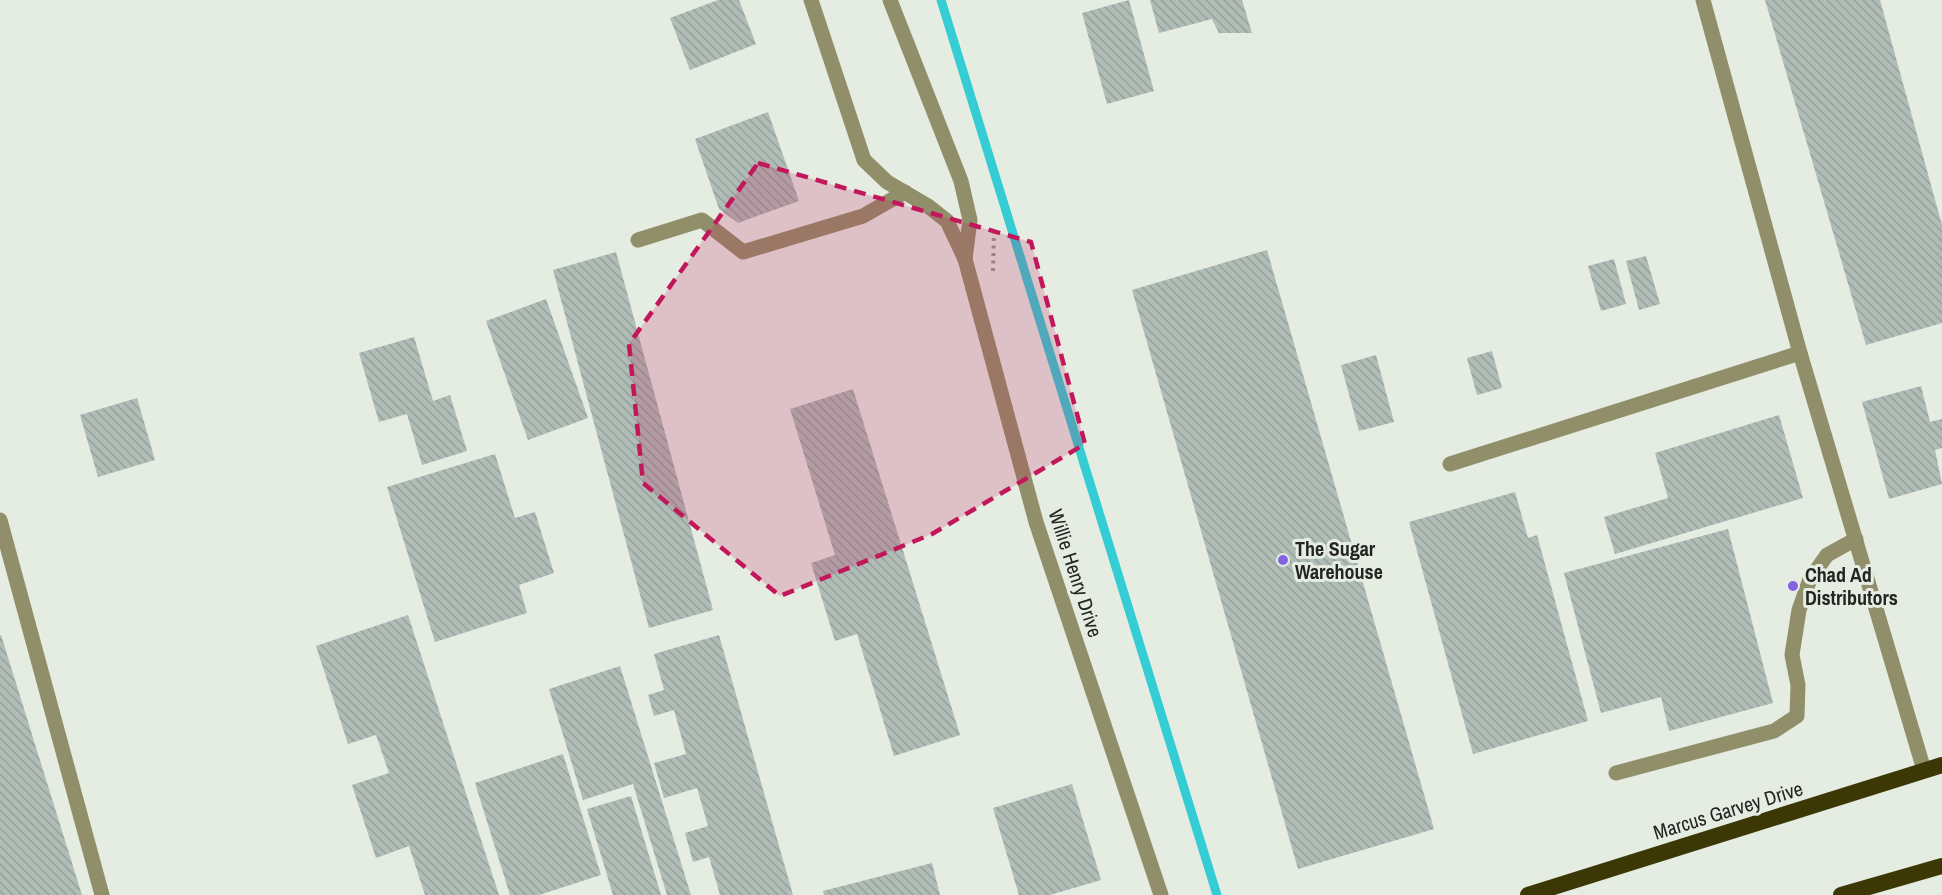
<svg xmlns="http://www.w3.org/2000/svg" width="1942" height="895" font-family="'Archivo Narrow',sans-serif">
	<defs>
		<pattern id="building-back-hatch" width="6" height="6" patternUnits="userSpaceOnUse" patternTransform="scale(1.5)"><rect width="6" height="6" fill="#b0bcb6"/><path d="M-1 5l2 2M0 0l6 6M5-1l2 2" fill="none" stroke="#97a19c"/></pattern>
	</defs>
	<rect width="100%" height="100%" fill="#e5ece2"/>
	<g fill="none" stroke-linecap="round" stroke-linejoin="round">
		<!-- stream -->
		<path stroke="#34cdd4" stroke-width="9" d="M941 0 1217 895"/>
	</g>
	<!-- building -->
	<g fill="url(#building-back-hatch)">
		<path d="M718 0H739L756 44 690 70 670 18Z"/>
		<path d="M1129 0 1154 91 1107 104 1082 13Z"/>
		<path d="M1150 0H1242L1252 33H1219L1212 19 1159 33Z"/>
		<path d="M1765 0H1880L1942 225V323L1866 345Z"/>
		<path d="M768 112 799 201 738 223 719 209 695 139Z"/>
		<path d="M1267 250 1434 829 1298 869 1132 290Z"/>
		<path d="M616 252 713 610 649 628 553 270Z"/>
		<path d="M1646 256 1660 304 1639 310 1626 261Z"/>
		<path d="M1614 259 1626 304 1601 311 1588 266Z"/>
		<path d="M546 299 588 418 528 440 486 321Z"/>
		<path d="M414 337 433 401 450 395 467 451 422 465 407 414 379 422 359 353Z"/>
		<path d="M1492 351 1502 388 1477 395 1467 358Z"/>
		<path d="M1376 355 1394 422 1359 431 1341 365Z"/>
		<path d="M1921 386 1930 422 1942 419V448L1935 450 1942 484 1889 499 1862 402Z"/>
		<path d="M853 389 960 735 894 756 857 634 835 641 811 563 835 555 790 409Z"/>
		<path d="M137 398 155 460 98 477 80 415Z"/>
		<path d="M1779 415 1803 498 1615 554 1604 517 1668 498 1655 453Z"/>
		<path d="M495 454 515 518 535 512 554 573 519 585 527 613 435 642 387 487Z"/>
		<path d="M1515 492 1528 538 1537 535 1588 721 1473 754 1409 522Z"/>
		<path d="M1728 529 1773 703 1669 731 1661 697 1601 713 1564 573Z"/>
		<path d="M408 615 499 895H425L409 846 376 858 352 785 389 773 376 735 348 744 316 646Z"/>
		<path d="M0 635H1L82 895H0Z"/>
		<path d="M719 635 793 895H720L709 857 693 862 685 833 708 826 697 788 664 798 654 763 686 754 674 710 654 716 648 695 664 690 654 654Z"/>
		<path d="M620 666 691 895H667L633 784 583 800 549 689Z"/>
		<path d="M563 754 601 875 539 895H510L475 783Z"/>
		<path d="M1072 784 1101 880 1050 895H1019L993 808Z"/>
		<path d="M631 796 661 895H613L587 809Z"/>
		<path d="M932 863 940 895H824L823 891Z"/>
	</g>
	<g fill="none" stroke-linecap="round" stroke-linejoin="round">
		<!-- path -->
		<path stroke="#959a93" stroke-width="4" stroke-dasharray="3 4.5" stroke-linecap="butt" d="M993 271 994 230"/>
		<!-- service -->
		<g stroke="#918f69" stroke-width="15">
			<path d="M811 0 864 160 887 182 928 206 947 221 965 259"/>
			<path d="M890 0 961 181 970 220 965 259"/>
			<path d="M1703 0 1800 353 1924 770"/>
			<path d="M638 240 702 220 743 252 863 216 905 192"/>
			<path d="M1450 464 1800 353"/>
			<path d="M0 520 102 895"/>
			<path d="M1616 773 1774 731 1797 716 1798 685 1792 655 1799 610 1810 579 1827 555 1856 539"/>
		</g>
		<!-- minor -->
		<path stroke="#918f69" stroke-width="15" d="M965 259 1036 522 1161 895"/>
		<!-- trunk -->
		<g stroke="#3b3806" stroke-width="16">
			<path d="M1528 895 1942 765"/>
			<path d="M1841 895 1942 866"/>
		</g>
	</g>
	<!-- marked area -->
	<path fill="#c2185b" fill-opacity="0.2" stroke="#c2185b" stroke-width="4.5" stroke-dasharray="12 8" stroke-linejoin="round" d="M758 163 1031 242 1085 444 932 534 780 596 643 483 629 344Z"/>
	<!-- markers -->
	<g fill="#8563de" stroke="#e5ece2" stroke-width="2">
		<circle cx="1283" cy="560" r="6"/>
		<circle cx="1793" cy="586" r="6"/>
	</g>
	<g text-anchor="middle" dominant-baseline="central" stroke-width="6" stroke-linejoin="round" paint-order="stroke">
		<!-- poi labels -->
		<g font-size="20" font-weight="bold" fill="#232522" stroke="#e5ece2" text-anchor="start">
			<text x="1295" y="548">The Sugar<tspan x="1295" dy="23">Warehouse</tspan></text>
			<text x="1805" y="574">Chad Ad<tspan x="1805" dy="23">Distributors</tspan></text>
		</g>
		<!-- street labels -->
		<g font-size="20" fill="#232522" stroke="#e5ece2">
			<text transform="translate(1076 573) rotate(72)">Willie Henry Drive</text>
			<text transform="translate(1728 810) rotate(-17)">Marcus Garvey Drive</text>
		</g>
	</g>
</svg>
